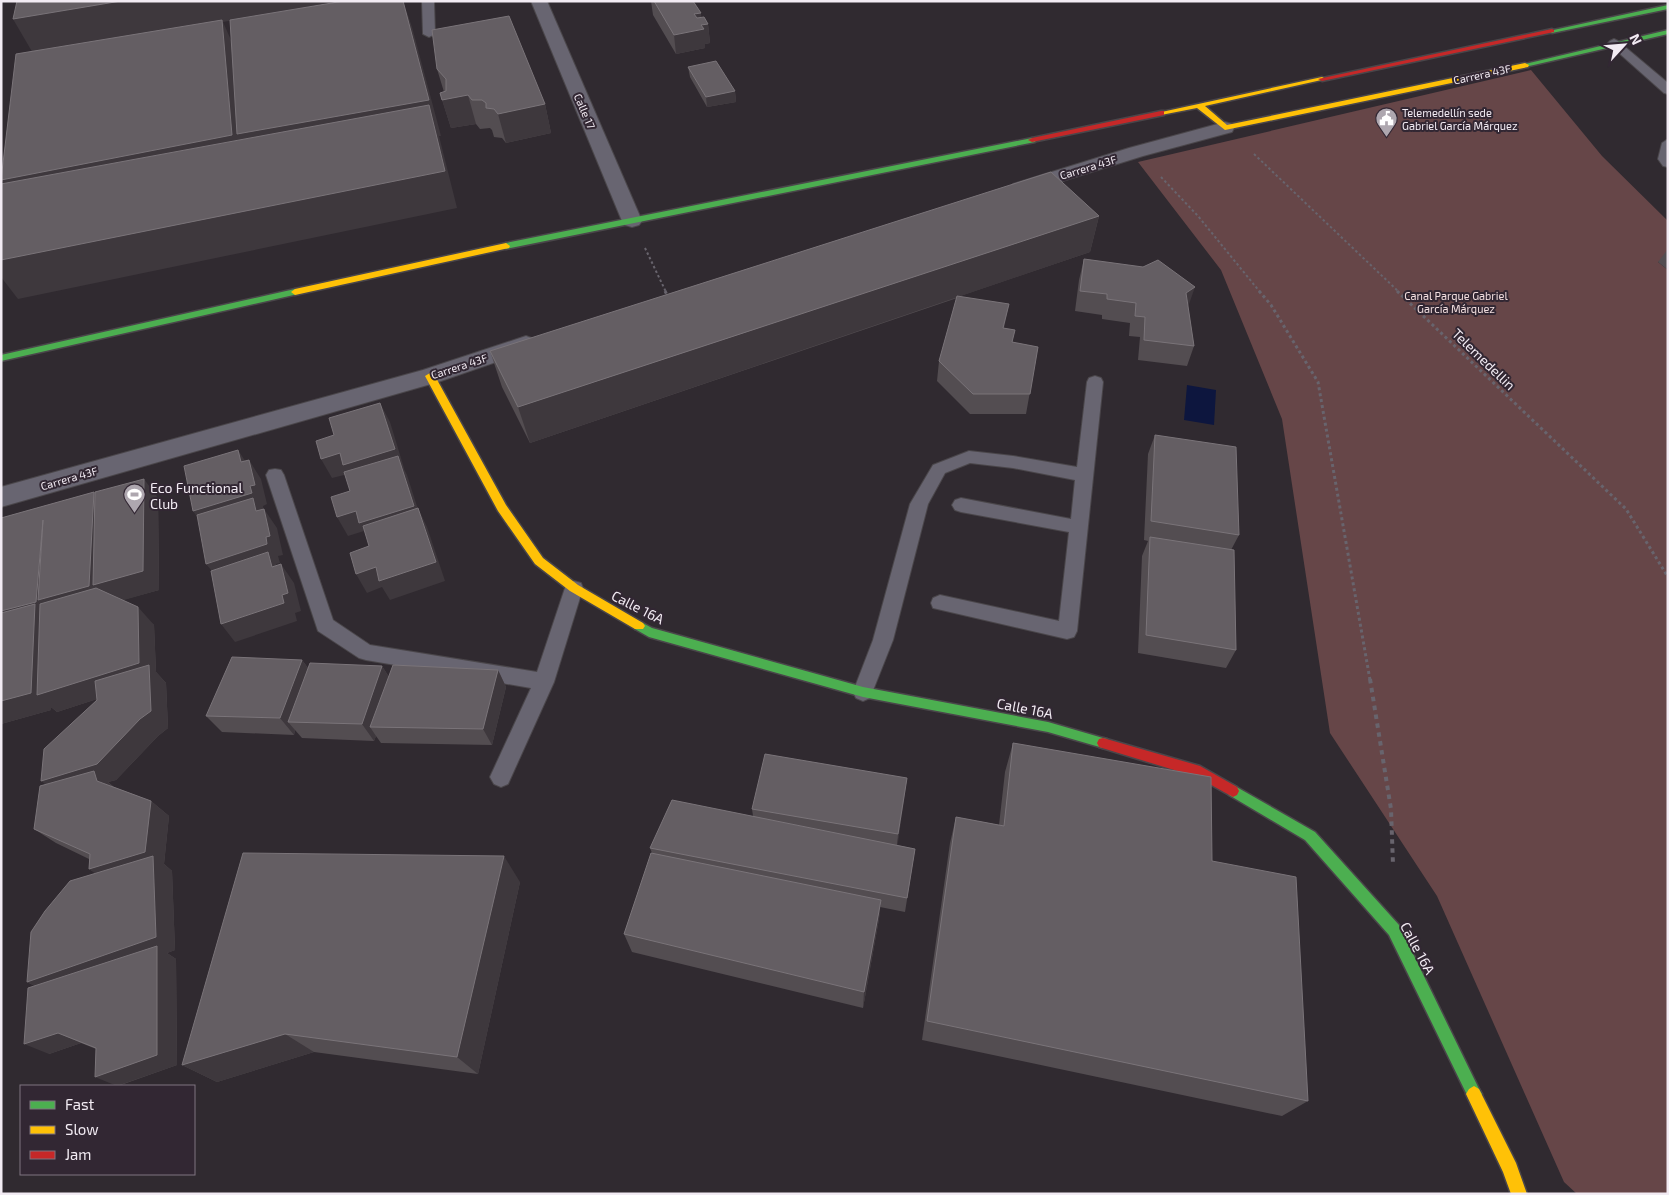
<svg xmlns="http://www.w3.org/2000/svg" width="1669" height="1195" font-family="'Exo 2',sans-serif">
	<rect width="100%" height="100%" fill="#302a30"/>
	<!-- green -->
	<path fill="#664648" d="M1531 70 1602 156 1668 221V257L1658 262 1668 270V1194H1577L1564 1182 1437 896 1330 733 1282 419 1221 270 1138 162Z"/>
	<!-- water -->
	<path fill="#0d163e" d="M1187 385 1216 390 1214 425 1184 420Z"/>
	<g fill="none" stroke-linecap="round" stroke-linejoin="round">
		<defs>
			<g id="lane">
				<path d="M422 1H434L435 34 429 37 423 34Z"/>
				<path d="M1614 39 1618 41 1668 83V94L1664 93 1610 45 1608 43 1610 41Z"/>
				<path d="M1668 139V167L1663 166 1658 159 1662 143Z"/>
				<path d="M1095 376 1101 378 1103 382 1077 631 1074 637 1067 639 933 608 931 603 933 598 940 595 1059 621 1069 532 961 512 955 510 952 505 955 500 961 498 1071 519 1075 480 1013 468 970 463 945 473 928 504 893 640 870 698 863 701 856 698 853 692 873 640 910 504 933 465 969 451 1013 456 1077 467 1087 382 1089 378Z"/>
				<path d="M275 469 281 470 284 475 333 620 370 645 537 672 565 588 567 583 574 581 581 583 583 588 554 682 508 784 501 787 494 784 490 777 531 688 366 660 359 658 318 631 266 475 269 470Z"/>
			</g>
			<g id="street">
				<path d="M531 1H547L642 221 639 225 632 227 625 225 622 221Z"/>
				<path d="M1225 122 1232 124 1234 128 1232 132 1143 156 1027 192 1020 194 1013 192 1010 188 1013 184 1129 148Z"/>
				<path d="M526 336 534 339 537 344 534 349 438 382 1 507V487L423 370Z"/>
			</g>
			<g id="fast">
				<path d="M1668 5V9L1552 33 1549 31Z"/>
				<path d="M1668 30V34L1525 67 1521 65Z"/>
				<path d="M1032 138 1036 140 1035 142 506 249 502 246 506 243Z"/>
				<path d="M295 289 299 292 298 294 1 361V355Z"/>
				<path d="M639 621 652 628 863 687 1048 722 1103 738 1107 739 1109 743 1107 747 1103 748 1048 732 863 697 649 637 635 629 633 626 635 623Z"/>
				<path d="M1233 785 1315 832 1399 925 1479 1089 1482 1094 1479 1099 1474 1102 1469 1099 1389 935 1305 840 1229 795 1227 791 1229 787Z"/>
			</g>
			<g id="slow">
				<path d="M1525 63 1529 65 1528 67 1225 130 1197 108 1161 115 1157 113 1322 77 1326 79 1205 106 1227 125Z"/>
				<path d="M506 243 510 246 509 248 295 295 291 292 295 289Z"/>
				<path d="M430 373 435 376 506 505 543 558 578 585 643 623 645 626 643 629H635L570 591 535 564 498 511 425 376Z"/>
				<path d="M1474 1086 1479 1089 1516 1163 1527 1194H1511L1503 1172 1466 1094 1469 1089Z"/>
			</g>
			<g id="jam">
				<path d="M1552 29 1554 30V32L1322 81 1318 79Z"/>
				<path d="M1161 111H1164V115L1032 142 1028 140 1032 138Z"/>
				<path d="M1103 738 1200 766 1237 787 1239 791 1237 795 1233 797 1197 777 1099 747 1097 743 1099 739Z"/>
			</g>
		</defs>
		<!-- lane casing -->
		<use href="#lane" stroke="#4a464a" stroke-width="2"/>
		<!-- street casing -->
		<use href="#street" stroke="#4a464a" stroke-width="2"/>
		<!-- fast casing -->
		<use href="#fast" stroke="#4a464a" stroke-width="3"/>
		<!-- slow casing -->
		<use href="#slow" stroke="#4a464a" stroke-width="3"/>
		<!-- jam casing -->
		<use href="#jam" stroke="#4a464a" stroke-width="3"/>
		<!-- path-far2 -->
		<g stroke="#68646d" stroke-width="2" stroke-dasharray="2.5 2.5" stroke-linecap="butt">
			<path d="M1254 154 1399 292"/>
			<path d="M1161 177 1198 216 1260 292"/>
			<path d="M645 248 666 292"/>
		</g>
		<!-- path-far1 -->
		<g stroke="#68646d" stroke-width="3" stroke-dasharray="3 3" stroke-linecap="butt">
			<path d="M665 291 668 297"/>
			<path d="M1259 291 1271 305 1318 382 1370 680"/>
			<path d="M1397 291 1626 509 1668 577"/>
		</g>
		<!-- path -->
		<path stroke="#68646d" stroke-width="4" stroke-dasharray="4.5 4.5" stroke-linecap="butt" d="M1370 679 1391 809 1393 865"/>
		<!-- lane -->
		<use href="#lane" fill="#686571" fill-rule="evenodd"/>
		<!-- street -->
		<use href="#street" fill="#686571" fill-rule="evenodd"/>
		<!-- fast -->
		<use href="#fast" fill="#4caf50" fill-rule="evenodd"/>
		<!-- slow -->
		<use href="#slow" fill="#ffc107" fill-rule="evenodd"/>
		<!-- jam -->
		<use href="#jam" fill="#c62828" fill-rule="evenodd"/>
	</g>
	<!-- wall -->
	<g fill="#534d51">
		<path d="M651 1H693L701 17 708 24 710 43 705 44V48L676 54 653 15Z"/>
		<path d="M688 67 735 91 736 102 707 107 690 77Z"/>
		<path d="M437 69 545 104 551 133 506 143 502 138 494 137 492 130 490 128 480 129 476 124 451 128 440 93 444 92Z"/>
		<path d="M1099 216 1090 252 960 296 1004 328 1012 342 1038 347 1026 414H970L937 381 939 361 957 298 530 443 502 387 490 351Z"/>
		<path d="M1668 249V270L1658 262Z"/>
		<path d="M1084 259 1188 307 1194 346 1187 366 1138 360 1140 337 1129 336 1130 323 1102 319V315L1075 311 1079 280Z"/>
		<path d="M1155 435 1239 535 1231 550 1236 650 1226 668 1138 653 1142 556 1148 541 1144 540 1148 454Z"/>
		<path d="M94 492 95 494 158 498 159 590 122 600 154 625 156 672 166 683 168 728 158 736 116 780 108 782 114 787 151 801 169 816 164 864 172 871 175 950 167 953 176 959 177 1065 118 1086H117L96 1049 81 1043 49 1054 35 986 27 982 96 873 89 869V859L56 843 34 829 46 784 97 699 57 712 51 707V710L1 724V518Z"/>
		<path d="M302 660 308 668 382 666 389 677 498 670 506 687 492 745 381 743 376 736 374 741 302 738 295 730 294 735 222 732 206 716Z"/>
		<path d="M1013 743 1212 861 1308 1101 1282 1116 922 1040 950 843 956 817 999 825 1005 772Z"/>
		<path d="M907 778 897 845 915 849 905 912 880 907 879 919 863 1008 632 952 624 934 652 853 650 848 753 816 752 809Z"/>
		<path d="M520 882 478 1074 314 1052 217 1082 182 1065Z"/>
	</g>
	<!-- shaded-wall -->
	<g fill="#3e383d">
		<path d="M121 1H340L223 22 238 56 403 1 412 27 441 136H439L457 208 18 299 1 277V260L27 216 1 180 34 55 13 19Z"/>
		<path d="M701 13 702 25 708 24 710 43 705 44V48L676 54 674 35 694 14Z"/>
		<path d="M735 91 736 102 707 107 706 97Z"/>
		<path d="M468 95 476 124 451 128 442 100Z"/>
		<path d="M545 104 551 133 506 143 498 114Z"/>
		<path d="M1099 216 1090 252 530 443 518 407Z"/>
		<path d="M1195 287 1188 307 1186 293Z"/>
		<path d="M1009 304 1005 324 1000 348 1003 328Z"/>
		<path d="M380 403 390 422 404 468V469L407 475 423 525 370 542 364 531 348 536 337 517 356 511 348 474 332 478 321 459Z"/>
		<path d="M238 450 251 470 241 462Z"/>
		<path d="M249 460 261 479 267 504 263 506 264 512 207 531 193 511 250 486Z"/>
		<path d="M144 479 158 498 159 590 110 604 138 607 154 625 156 672 166 683 168 728 158 736 116 780 108 782 113 787 62 796 41 781 150 682 57 712 51 707V710L1 724V518L43 520 94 492 110 511Z"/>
		<path d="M418 508 427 527 445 581 390 600 382 587 367 593 356 574Z"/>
		<path d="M264 509 277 528 283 555 278 556 280 563 276 564 281 571 221 582 206 564 266 537Z"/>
		<path d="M281 564 294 583 301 611 295 613 297 621 235 642 221 624 282 595Z"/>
		<path d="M302 660 315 678 288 722 295 730 294 735 280 718Z"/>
		<path d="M382 666 393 683 370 727 376 736 374 741 362 724Z"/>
		<path d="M498 670 506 687 492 745 483 729Z"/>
		<path d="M907 778 905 794 897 849 898 834Z"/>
		<path d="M151 801 169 816 164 864 172 871 175 950 167 953 176 959 177 1065 117 1086 95 1077 157 1055 51 994 27 982 109 883 89 869Z"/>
		<path d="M504 856 520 882 478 1074 457 1057Z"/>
		<path d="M881 900 879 919 863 1008 864 992Z"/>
		<path d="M58 1033 81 1043 49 1054 24 1044Z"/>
		<path d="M285 1034 314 1052 217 1082 182 1065Z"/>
	</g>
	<!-- building -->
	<g fill="#645e63" stroke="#7a7479">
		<path d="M17 1H121L13 19Z"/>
		<path d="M344 1H403L429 100 237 134 230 20Z"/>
		<path d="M654 1H693L701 13 694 14 697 18 704 17 708 24 701 25 704 29 674 35Z"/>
		<path d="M509 16 545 104 498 114 494 109 486 108V103L482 100H472L468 95 442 100 440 93 446 91V79L437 69 432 30Z"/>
		<path d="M222 20 232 135 1 180 16 54Z"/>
		<path d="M716 61 735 91 706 97 688 67Z"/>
		<path d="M429 105 445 171 1 260V184Z"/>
		<path d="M1051 172 1099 216 518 407 490 351Z"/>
		<path d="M1084 259 1143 267 1158 260 1195 287 1186 293 1194 346 1144 340 1145 317 1135 316 1136 303 1107 299V294L1080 291Z"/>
		<path d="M957 296 1009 304 1003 328 1015 330 1012 342 1038 347 1030 394H973L939 361Z"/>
		<path d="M380 403 395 449 343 465 340 453 321 459 316 441 334 435 329 418Z"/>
		<path d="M1155 435 1236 447 1239 535 1151 521Z"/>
		<path d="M238 450 241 462 249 460 255 485 250 486 252 493 193 511 184 466Z"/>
		<path d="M398 456 414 506 359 523 356 511 337 517 331 497 350 491 344 472Z"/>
		<path d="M144 479 143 571 93 585 95 492Z"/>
		<path d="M94 492 89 586 38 600 43 520 36 602 1 611V518Z"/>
		<path d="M253 498 256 511 264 509 270 536 266 537 267 544 206 564 197 515Z"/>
		<path d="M418 508 436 562 379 581 376 567 356 574 350 553 369 546 363 526Z"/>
		<path d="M1150 537 1234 550 1236 650 1146 635Z"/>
		<path d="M268 552 272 567 281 564 288 593 282 595 284 603 221 624 211 571Z"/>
		<path d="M96 588 138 607 139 663 37 695 40 604Z"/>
		<path d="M35 604 31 693 1 701V613Z"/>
		<path d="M232 657 302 660 280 718 206 716Z"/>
		<path d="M310 663 382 666 362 724 288 722Z"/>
		<path d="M149 665 151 711 140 719 97 764 41 781 44 749 97 700 95 681Z"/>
		<path d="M393 665 498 670 483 729 370 727Z"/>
		<path d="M1013 743 1211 777 1212 861 1296 877 1308 1101 927 1021 956 817 1004 826Z"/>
		<path d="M765 754 907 778 898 834 752 809Z"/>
		<path d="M94 771 97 781 151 801 145 852 89 869 90 854 34 829 40 786Z"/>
		<path d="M672 800 915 849 907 898 650 848Z"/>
		<path d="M243 853 504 856 457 1057 285 1034 182 1065Z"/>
		<path d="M651 853 881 900 864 992 624 934Z"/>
		<path d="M153 856 156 937 27 982 31 932 45 911 70 881Z"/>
		<path d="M157 946V1055L95 1077 96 1048 58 1033 24 1044 28 988Z"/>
	</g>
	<!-- icons -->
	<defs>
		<symbol id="civic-pin" viewBox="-11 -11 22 30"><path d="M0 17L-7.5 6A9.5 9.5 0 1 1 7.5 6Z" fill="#aea7af" stroke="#322733"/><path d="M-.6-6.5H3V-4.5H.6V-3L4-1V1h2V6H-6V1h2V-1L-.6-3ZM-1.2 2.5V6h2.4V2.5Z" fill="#fff"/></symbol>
		<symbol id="stadium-pin" viewBox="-11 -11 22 30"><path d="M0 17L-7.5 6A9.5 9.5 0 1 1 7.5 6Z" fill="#aea7af" stroke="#322733"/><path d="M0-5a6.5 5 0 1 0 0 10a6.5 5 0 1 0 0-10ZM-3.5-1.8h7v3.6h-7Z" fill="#fff"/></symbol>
	</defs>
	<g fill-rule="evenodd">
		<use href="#civic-pin" x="1374" y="106" width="25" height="34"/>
		<use href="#stadium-pin" x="122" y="482" width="25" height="34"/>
	</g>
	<g text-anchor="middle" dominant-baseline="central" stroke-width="4" stroke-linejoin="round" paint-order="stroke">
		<!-- far-street labels -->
		<g font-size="11" fill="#f2ebf3" stroke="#322733">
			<text transform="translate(1482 74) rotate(-12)">Carrera 43F</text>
			<text transform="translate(585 111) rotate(67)">Calle 17</text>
			<text transform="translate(1088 167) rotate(-17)">Carrera 43F</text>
			<text transform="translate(459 366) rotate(-18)">Carrera 43F</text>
			<text transform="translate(69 478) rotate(-16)">Carrera 43F</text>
		</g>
		<!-- far-poi labels -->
		<g font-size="11" fill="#f2ebf3" stroke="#322733" text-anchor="start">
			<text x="1402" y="112">Telemedellín sede<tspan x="1402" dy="13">Gabriel García Márquez</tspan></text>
		</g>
		<!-- far-park labels -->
		<g font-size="11" fill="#f2dedf" stroke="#322733">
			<text x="1456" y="295">Canal Parque Gabriel<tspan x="1456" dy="13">García Márquez</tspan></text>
		</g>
		<!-- street labels -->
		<g font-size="14" fill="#f2ebf3" stroke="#322733">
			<text transform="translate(1484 359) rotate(44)">Telemedellin</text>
			<text transform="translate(638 607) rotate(27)">Calle 16A</text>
			<text transform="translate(1025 708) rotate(11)">Calle 16A</text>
			<text transform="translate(1418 948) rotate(62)">Calle 16A</text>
		</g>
		<!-- poi labels -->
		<g font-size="14" fill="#f2ebf3" stroke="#322733" text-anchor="start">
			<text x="150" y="487">Eco Functional<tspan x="150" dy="16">Club</tspan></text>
		</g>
	</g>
	<!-- border -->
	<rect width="1669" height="1195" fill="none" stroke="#f2ebf3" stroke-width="5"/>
	<!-- legend -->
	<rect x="20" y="1085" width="175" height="90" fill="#322733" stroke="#7f7580"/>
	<rect x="30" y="1101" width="25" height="8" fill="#4caf50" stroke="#7f7580"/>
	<text x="65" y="1110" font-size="15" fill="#f2ebf3">Fast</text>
	<rect x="30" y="1126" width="25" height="8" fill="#ffc107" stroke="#7f7580"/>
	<text x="65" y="1135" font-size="15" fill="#f2ebf3">Slow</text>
	<rect x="30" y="1151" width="25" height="8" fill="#c62828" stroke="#7f7580"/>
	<text x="65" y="1160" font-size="15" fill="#f2ebf3">Jam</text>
	<!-- north arrow -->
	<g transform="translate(1624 45) rotate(64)" stroke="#322733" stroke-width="4" paint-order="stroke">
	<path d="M0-4L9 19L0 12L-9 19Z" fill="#f2ebf3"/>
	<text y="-8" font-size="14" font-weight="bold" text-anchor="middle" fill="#f2ebf3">N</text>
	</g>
</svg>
